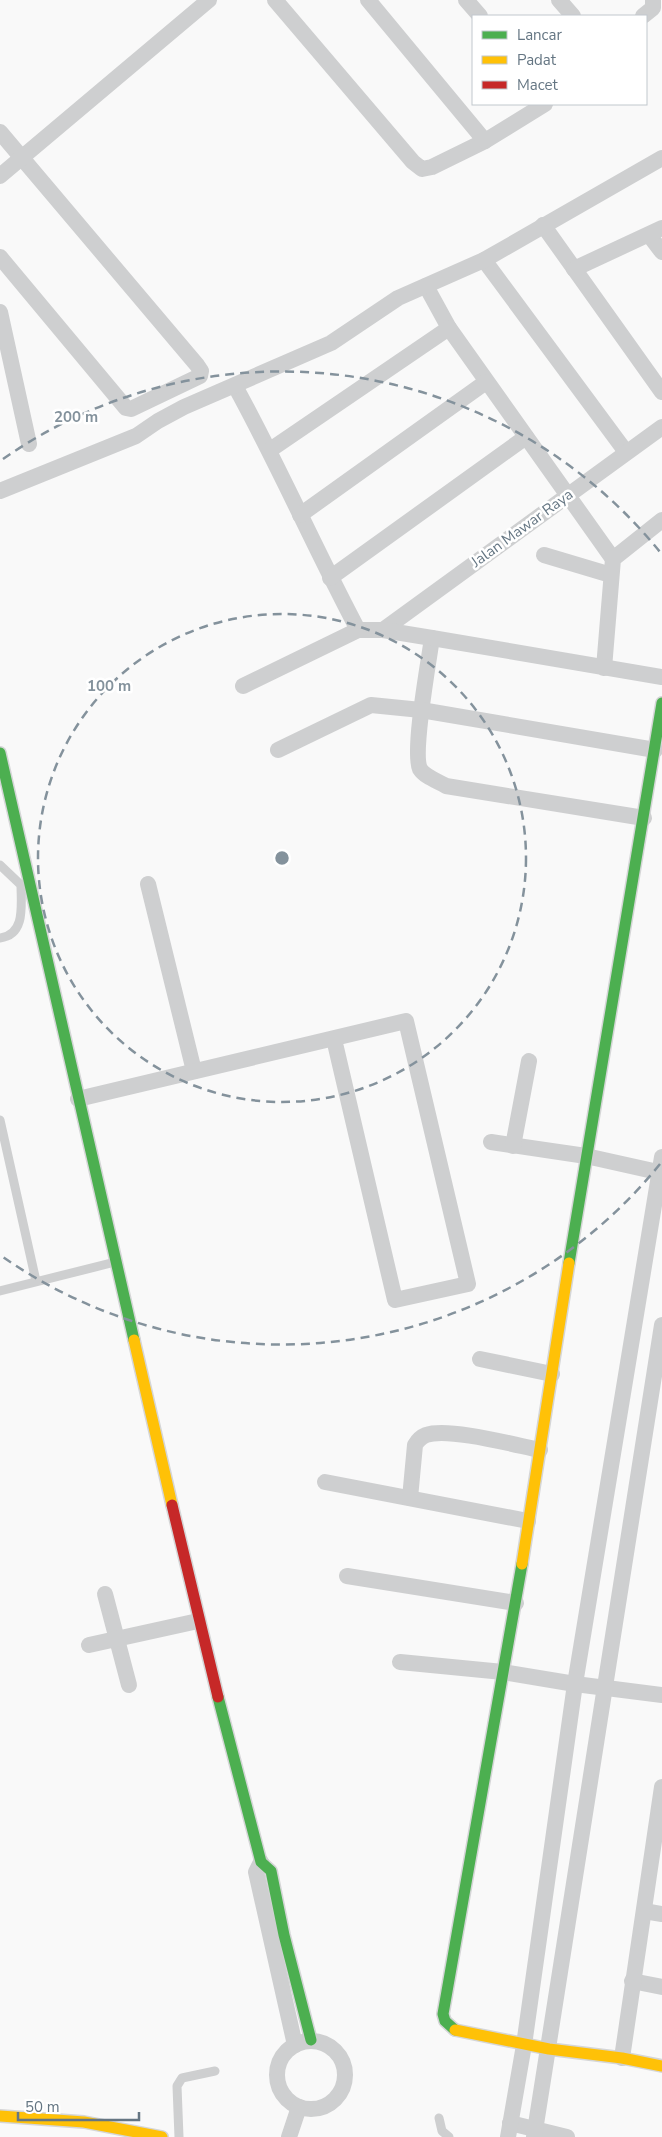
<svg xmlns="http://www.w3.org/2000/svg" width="662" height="2137" font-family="'Nunito Sans',sans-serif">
	<rect width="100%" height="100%" fill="#f9f9f9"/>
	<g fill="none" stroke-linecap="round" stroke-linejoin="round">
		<defs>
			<g id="fast">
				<path d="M0 753 134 1340"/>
				<path d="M569 1263 662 703"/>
				<path d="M218 1697 261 1862 271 1871 284 1935 311 2040"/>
				<path d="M455 2030 445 2021 443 2014 522 1564"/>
			</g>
			<g id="slow">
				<path d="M134 1340 172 1505"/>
				<path d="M522 1564 569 1263"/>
				<path d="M455 2030 549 2049 622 2058 662 2066"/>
				<path d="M0 2116 84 2122 162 2137"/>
			</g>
			<path id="jam" d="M172 1505 218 1697"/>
		</defs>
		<!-- fast casing -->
		<use href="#fast" stroke="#d5d6d7" stroke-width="14"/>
		<!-- slow casing -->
		<use href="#slow" stroke="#d5d6d7" stroke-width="14"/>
		<!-- jam casing -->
		<use href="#jam" stroke="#d5d6d7" stroke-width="14"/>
		<!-- lane -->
		<g stroke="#cecfd0" stroke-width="9">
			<path d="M0 865 21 885C21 904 26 935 0 938"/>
			<path d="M0 1120 36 1281"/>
			<path d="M0 1291 115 1262"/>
			<path d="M439 2118 442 2131 449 2137"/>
			<path d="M179 2137 177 2086 182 2078 215 2071"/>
		</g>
		<!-- street -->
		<g stroke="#cecfd0" stroke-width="16">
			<path d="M275 0 413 162 422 169 432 167 485 141"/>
			<path d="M368 0 485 141 545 104"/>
			<path d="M466 0 480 16"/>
			<path d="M559 0 573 16"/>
			<path d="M643 16 653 8V0"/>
			<path d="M0 132 197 365 201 371 200 376 131 409 126 408 0 257"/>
			<path d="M0 176 209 0"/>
			<path d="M543 225 662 392"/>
			<path d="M649 235 662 252"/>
			<path d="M484 260 626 452"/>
			<path d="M574 269 662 228"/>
			<path d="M426 286 449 328"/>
			<path d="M0 312 29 444"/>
			<path d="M235 386C279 466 315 549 358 630"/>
			<path d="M270 450 449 328 613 559"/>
			<path d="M0 491 136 436 158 421 184 407 331 343 398 298 484 260 662 158"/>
			<path d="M300 515 486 382"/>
			<path d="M544 555 611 575"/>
			<path d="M330 578 526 437"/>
			<path d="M383 630 662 427"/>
			<path d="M432 638C429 660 412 752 420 769 425 777 438 781 446 786L644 818"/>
			<path d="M604 668 613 559 662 520"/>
			<path d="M243 686 358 630H383L432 638 662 677"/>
			<path d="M278 750 371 705 421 710 655 750"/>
			<path d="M148 884 194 1071"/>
			<path d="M78 1099 406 1021 468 1284 395 1300 334 1039"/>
			<path d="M491 1142 586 1156 662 1173"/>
			<path d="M513 1146 529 1061"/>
			<path d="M480 1359 552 1374"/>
			<path d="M325 1482 528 1521"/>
			<path d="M410 1498 415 1445C418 1440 421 1437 426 1435 448 1427 515 1445 540 1450"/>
			<path d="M347 1576 516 1603"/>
			<path d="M105 1594 129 1685"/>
			<path d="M89 1645 198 1621"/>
			<path d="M400 1662 503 1672 575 1684 662 1695"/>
			<path d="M261 1862 256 1872 295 2045"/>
			<path d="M644 1911 662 1914"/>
			<path d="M632 1981 662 1987"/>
			<circle cx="311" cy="2075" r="34"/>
			<path d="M622 2058 662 1787"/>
			<path d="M510 2123 567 2137"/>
			<path d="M289 2137 299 2107"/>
			<path d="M508 2137 524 2045 575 1684 662 1157"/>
			<path d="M534 2137 662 1325"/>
		</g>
		<!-- fast -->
		<use href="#fast" stroke="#4caf50" stroke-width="11"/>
		<!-- slow -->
		<use href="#slow" stroke="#ffc107" stroke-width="11"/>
		<!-- jam -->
		<use href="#jam" stroke="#c62828" stroke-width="11"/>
	</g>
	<!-- distance rings -->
	<g fill="none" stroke="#84929c" stroke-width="2.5" stroke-dasharray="9 6">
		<circle cx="282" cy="858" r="244"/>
		<path d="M660 1164A487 487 0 0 1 3 1257M3 459A487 487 0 0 1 660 552"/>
	</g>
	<g text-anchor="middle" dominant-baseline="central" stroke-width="5" stroke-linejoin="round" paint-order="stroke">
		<!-- street labels -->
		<g font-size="15" fill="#657683" stroke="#fff">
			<text transform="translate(522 528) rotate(-36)">Jalan Mawar Raya</text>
		</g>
	</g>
	<circle cx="282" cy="858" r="8" fill="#84929c" stroke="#fff" stroke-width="2.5"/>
	<g font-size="15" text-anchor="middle" font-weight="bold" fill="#84929c" stroke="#fff" stroke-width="5" stroke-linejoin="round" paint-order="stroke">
		<text x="76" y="422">200 m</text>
		<text x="109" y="691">100 m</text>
	</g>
	<!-- legend -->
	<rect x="472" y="15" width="175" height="90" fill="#ffffff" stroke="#c1c8cd"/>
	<rect x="482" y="31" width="25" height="8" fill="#4caf50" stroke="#c1c8cd"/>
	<text x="517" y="40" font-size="15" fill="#657683">Lancar</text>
	<rect x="482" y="56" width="25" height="8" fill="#ffc107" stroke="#c1c8cd"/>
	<text x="517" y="65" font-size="15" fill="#657683">Padat</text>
	<rect x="482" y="81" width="25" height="8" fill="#c62828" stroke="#c1c8cd"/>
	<text x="517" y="90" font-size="15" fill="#657683">Macet</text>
	<!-- scale -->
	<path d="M18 2112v8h121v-8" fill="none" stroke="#657683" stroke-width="2.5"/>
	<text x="25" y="2112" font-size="15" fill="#657683" stroke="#ffffff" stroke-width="4" paint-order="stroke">50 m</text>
</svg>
